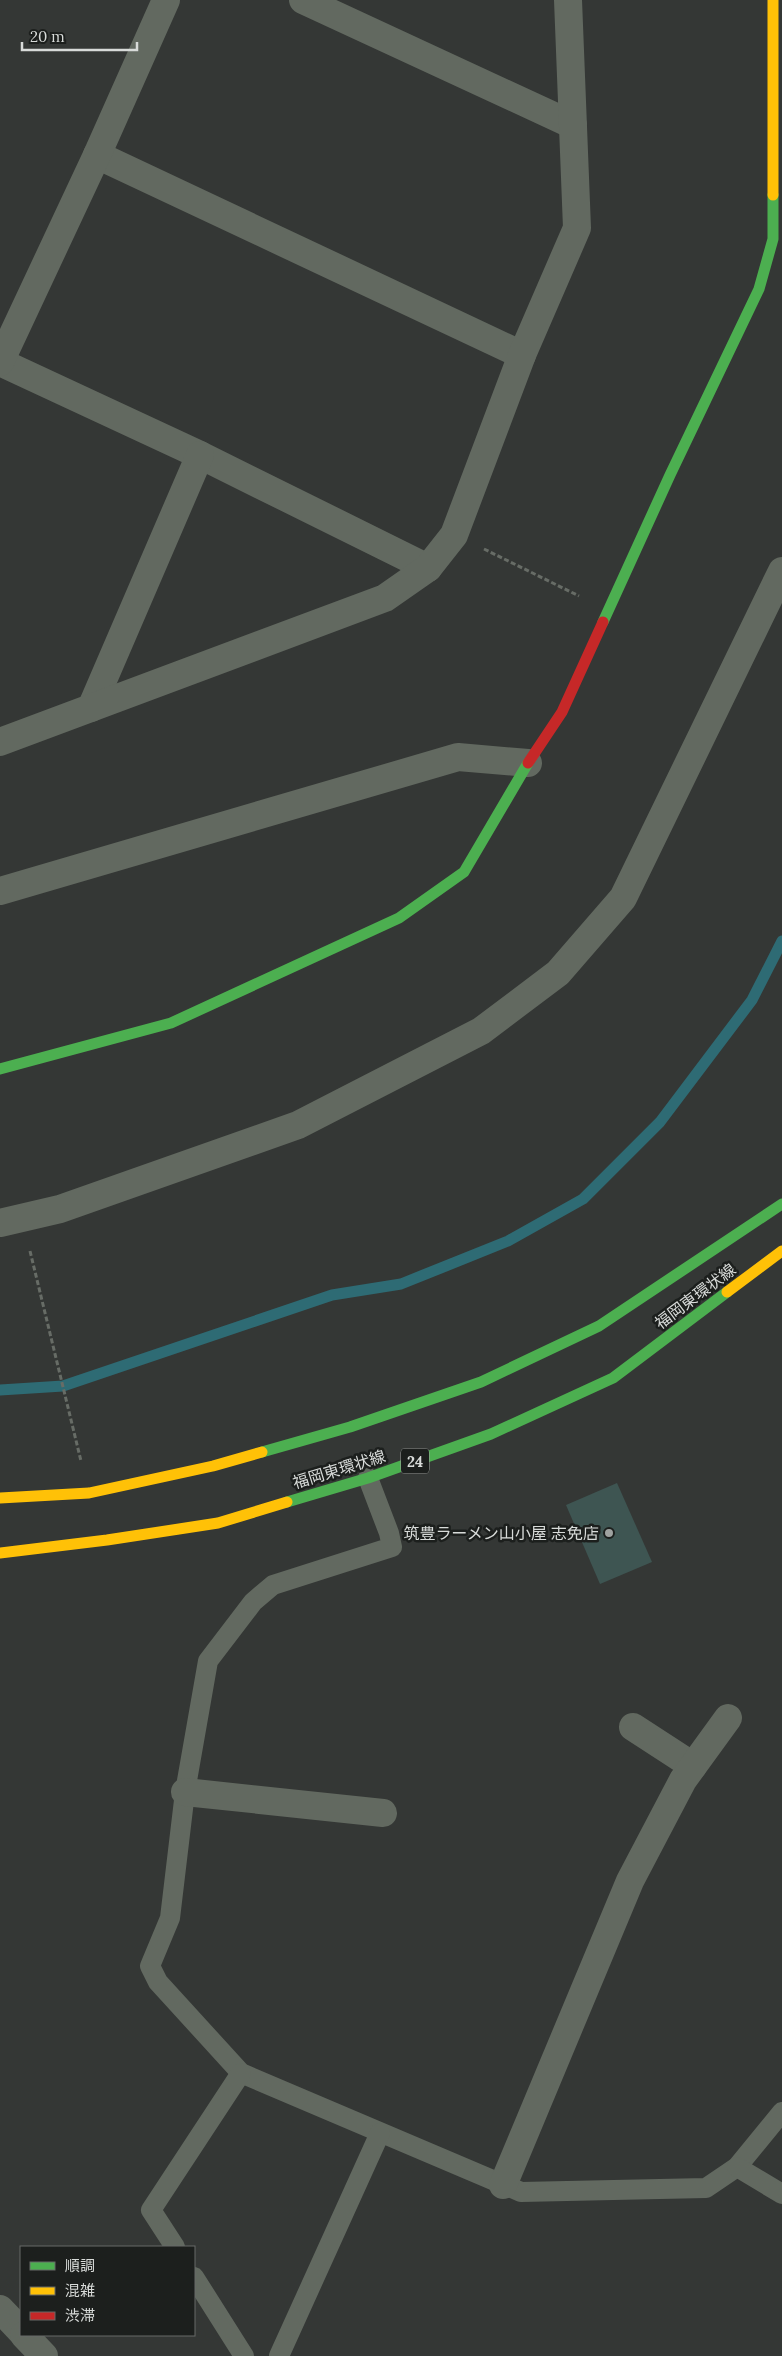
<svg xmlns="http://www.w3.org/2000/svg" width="782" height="2356" font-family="Lora,'Noto Sans JP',serif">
	<rect width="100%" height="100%" fill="#343735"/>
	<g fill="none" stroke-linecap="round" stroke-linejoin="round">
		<!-- stream -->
		<path stroke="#2e6b74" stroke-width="11" d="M0 1390 63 1386 332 1295 401 1284 508 1241 583 1199 660 1122 752 1000 782 941"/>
	</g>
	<!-- building -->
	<path fill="#3e5552" d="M617 1483 652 1562 600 1584 566 1505Z"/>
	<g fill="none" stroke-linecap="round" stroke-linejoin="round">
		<!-- path -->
		<g stroke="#676c66" stroke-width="3" stroke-dasharray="5 2.5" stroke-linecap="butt">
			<path d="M484 549 579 596"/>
			<path d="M30 1251 81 1461"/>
		</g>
		<!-- lane -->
		<g stroke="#626960" stroke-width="20">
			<path d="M368 1478 389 1533 392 1547 273 1585 253 1602 208 1661 185 1792 170 1918 150 1966 158 1982 241 2073 521 2192 706 2188 737 2167 782 2112"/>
			<path d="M737 2167 782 2194"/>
			<path d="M175 2247 151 2210 241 2073"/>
			<path d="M194 2277 244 2356"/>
			<path d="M279 2356 380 2133"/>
		</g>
		<!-- street -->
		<g stroke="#626960" stroke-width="28">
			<path d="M303 0 573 125"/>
			<path d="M97 155 522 355"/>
			<path d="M0 362 200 455 428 568"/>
			<path d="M0 362 97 155 166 0"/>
			<path d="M91 708 200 455"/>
			<path d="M0 742 385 598 428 568 454 535 522 355 577 228 568 0"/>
			<path d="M0 891 458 757 528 763"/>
			<path d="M0 1223 60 1209 298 1125 481 1031 558 973 623 898 782 571"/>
			<path d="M633 1727 693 1766"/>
			<path d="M185 1792 383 1813"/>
			<path d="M503 2185 630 1881 683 1780 728 1718"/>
			<path d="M0 2309 21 2331"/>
			<path d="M24 2335 44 2356"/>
		</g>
		<!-- fast -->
		<g stroke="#4caf50" stroke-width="11">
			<path d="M603 622 670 475 759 289 773 239V195"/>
			<path d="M0 1069 171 1023 399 918 464 872 528 763"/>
			<path d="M262 1452 350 1427 481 1382 599 1326 782 1204"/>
			<path d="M287 1502 368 1478 491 1434 613 1378 727 1292"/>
		</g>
		<!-- slow -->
		<g stroke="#ffc107" stroke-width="11">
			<path d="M773 0V195"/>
			<path d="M727 1292 782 1251"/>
			<path d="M0 1498 89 1493 213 1466 262 1452"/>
			<path d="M0 1553 107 1540 218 1523 287 1502"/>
		</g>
		<!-- jam -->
		<path stroke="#c62828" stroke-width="11" d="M528 763 562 712 603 622"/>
	</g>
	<!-- markers -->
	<circle fill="#9fa2a0" stroke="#1c1f1d" stroke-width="2" cx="609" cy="1533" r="5"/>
	<g text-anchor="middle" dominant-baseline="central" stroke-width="5" stroke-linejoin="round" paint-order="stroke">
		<!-- shield labels -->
		<rect fill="#1c1f1d" stroke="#a0a3a1" stroke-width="1" x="401" y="1448.5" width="28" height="25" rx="4"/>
		<g font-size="15" font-weight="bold" fill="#d8dbd9">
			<text x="415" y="1461">24</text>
		</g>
		<!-- street labels -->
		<g font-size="16" fill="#d8dbd9" stroke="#1c1f1d">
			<text transform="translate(695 1296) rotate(-37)">福岡東環状線</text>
			<text transform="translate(339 1469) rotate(-17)">福岡東環状線</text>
		</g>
		<!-- poi labels -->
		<g font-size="16" fill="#d8dbd9" stroke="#1c1f1d" text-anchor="end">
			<text x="599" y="1533">筑豊ラーメン山小屋 志免店</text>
		</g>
	</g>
	<!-- legend -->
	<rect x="20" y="2246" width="175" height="90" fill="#1c1f1d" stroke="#676a68"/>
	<rect x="30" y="2262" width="25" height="8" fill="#4caf50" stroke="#676a68"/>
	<text x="65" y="2271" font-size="15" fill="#d8dbd9">順調</text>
	<rect x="30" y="2287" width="25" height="8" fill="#ffc107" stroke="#676a68"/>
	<text x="65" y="2296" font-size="15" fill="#d8dbd9">混雑</text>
	<rect x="30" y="2312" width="25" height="8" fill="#c62828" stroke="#676a68"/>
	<text x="65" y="2321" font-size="15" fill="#d8dbd9">渋滞</text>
	<!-- scale -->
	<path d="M22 42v8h115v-8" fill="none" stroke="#d8dbd9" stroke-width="2.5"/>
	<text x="30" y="42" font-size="15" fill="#d8dbd9" stroke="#1c1f1d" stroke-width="4" paint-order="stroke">20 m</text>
</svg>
